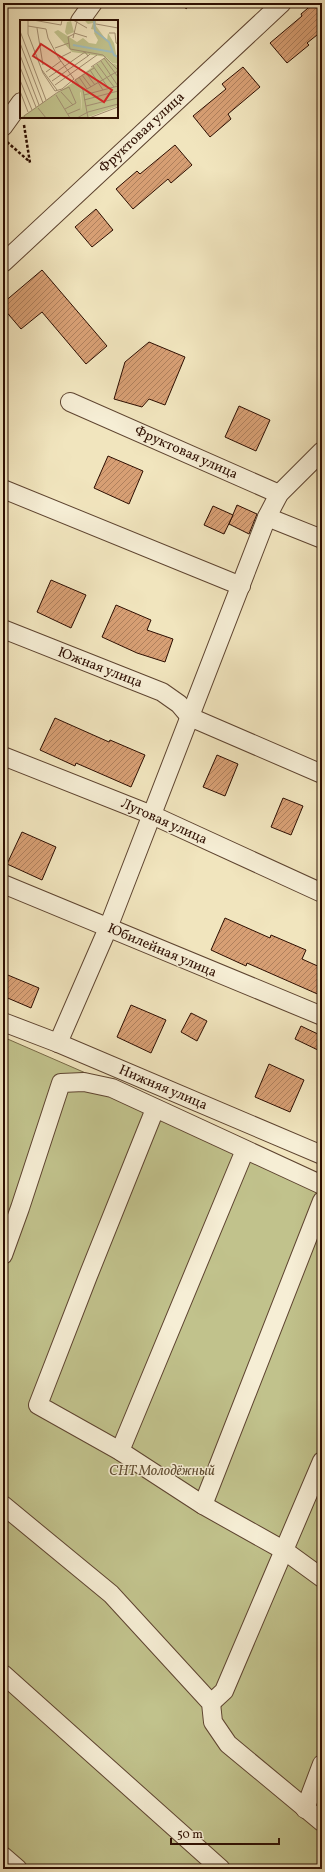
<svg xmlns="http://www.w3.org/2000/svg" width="325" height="1872" font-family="Vollkorn,serif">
	<defs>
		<pattern id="building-hatch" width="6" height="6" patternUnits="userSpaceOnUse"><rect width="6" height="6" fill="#d79f74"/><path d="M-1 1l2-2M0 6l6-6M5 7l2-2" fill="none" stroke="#af805d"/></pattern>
	</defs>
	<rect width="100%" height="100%" fill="#f1e5be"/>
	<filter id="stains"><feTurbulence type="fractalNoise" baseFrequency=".005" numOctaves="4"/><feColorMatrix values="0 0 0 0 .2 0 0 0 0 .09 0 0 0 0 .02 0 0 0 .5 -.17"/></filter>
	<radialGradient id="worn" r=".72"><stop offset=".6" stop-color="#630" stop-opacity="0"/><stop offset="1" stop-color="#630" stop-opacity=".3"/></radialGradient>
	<!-- green -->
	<path fill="#c1c28c" stroke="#776846" d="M3 1037 322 1176V1869H3Z"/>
	<!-- building -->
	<g fill="url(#building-hatch)" stroke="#2d0e01">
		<path d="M314 3H322V31L307 43 309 45 287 63 270 43 302 16 301 14Z"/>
		<path d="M243 67 260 87 228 114 231 119 210 137 193 116 226 89 222 84Z"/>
		<path d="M175 145 192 165 171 183 168 179 133 209 116 189 137 171 140 174Z"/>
		<path d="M96 209 113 230 92 247 75 227Z"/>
		<path d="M42 270 107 346 86 364 42 312 21 329 3 308V303Z"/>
		<path d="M149 342 185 357 165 405 149 399 142 407 114 399 125 362Z"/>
		<path d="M239 406 270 420 256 451 225 437Z"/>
		<path d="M108 456 143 471 129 504 94 488Z"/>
		<path d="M237 505 257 514 249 534 229 524Z"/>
		<path d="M213 506 233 515 224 534 204 525Z"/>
		<path d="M51 580 86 595 71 628 37 612Z"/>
		<path d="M116 605 151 620 147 630 173 639 165 662 137 653 102 637Z"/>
		<path d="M55 718 109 742 110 740 145 755 131 787 76 763 75 766 40 750Z"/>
		<path d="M217 755 238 764 225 796 203 787Z"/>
		<path d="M283 798 303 806 291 835 271 827Z"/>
		<path d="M22 832 56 847 42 880 7 864Z"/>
		<path d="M225 918 270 938 271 935 306 950 302 959 322 968V996L247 963 246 966 211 950Z"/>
		<path d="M3 973 39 988 31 1008 3 996Z"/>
		<path d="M131 1005 166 1020 151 1053 117 1037Z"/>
		<path d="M191 1013 207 1021 197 1041 181 1032Z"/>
		<path d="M301 1026 322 1036V1052L295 1039Z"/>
		<path d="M269 1064 304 1080 290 1112 255 1097Z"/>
	</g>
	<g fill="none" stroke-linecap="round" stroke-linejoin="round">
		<defs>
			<g id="minor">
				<path d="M80 21 93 3"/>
				<path d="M3 127 21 102"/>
				<path d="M3 263 282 3"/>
				<path d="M70 402 279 494"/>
				<path d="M3 489 241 586"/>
				<path d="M267 517 322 539"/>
				<path d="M3 629 162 692 179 704 190 717 322 774"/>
				<path d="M3 756 152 815 322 893"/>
				<path d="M3 884 322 1016"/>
				<path d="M3 1022 58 1043 322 1155"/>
				<path d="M58 1043 108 928 267 517 279 494 322 451"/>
				<path d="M155 1109 88 1276 38 1405 120 1451 203 1505 285 1551 322 1578"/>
				<path d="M3 1255 20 1208 61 1083 84 1082 112 1088 322 1185"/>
				<path d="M120 1451 245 1150"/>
				<path d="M3 1505 111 1594 211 1703 213 1722 228 1744 322 1822"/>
				<path d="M203 1505 322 1201"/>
				<path d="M3 1674 221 1869"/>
				<path d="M211 1703 224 1691 322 1461"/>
				<path d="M305 1809 322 1764"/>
				<path d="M3 1856 18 1869"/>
			</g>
		</defs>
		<!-- minor casing -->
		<use href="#minor" stroke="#5e4430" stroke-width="20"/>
		<!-- path -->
		<g stroke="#2d0e01" stroke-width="2.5" stroke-dasharray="3 2" stroke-linecap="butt">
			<path d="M181 3 188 9"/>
			<path d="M24 125 30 163"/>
			<path d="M7 142 30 162"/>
		</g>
		<!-- minor -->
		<use href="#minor" stroke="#f6eed5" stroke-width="18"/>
	</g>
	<g text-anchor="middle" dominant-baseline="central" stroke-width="3" stroke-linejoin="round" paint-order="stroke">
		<!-- street labels -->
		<g font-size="14" fill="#2d0e01" stroke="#f6eed5">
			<text transform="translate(142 133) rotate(-43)">Фруктовая улица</text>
			<text transform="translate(186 453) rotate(24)">Фруктовая улица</text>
			<text transform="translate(100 668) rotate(21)">Южная улица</text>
			<text transform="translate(164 822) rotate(24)">Луговая улица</text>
			<text transform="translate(162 951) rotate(23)">Юбилейная улица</text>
			<text transform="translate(163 1088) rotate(23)">Нижняя улица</text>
		</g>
		<!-- park labels -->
		<g font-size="14" font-style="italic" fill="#614d32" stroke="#f6eed5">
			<text x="162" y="1471">СНТ Молодёжный</text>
		</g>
	</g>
	<!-- overview -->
	<g transform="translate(20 20)">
		<rect width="98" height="98" fill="#f1e5be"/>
		<path d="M51 1 54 12 47 15 45 12 47 2ZM86 37 91 43 98 45V86L66 98H0L52 63 62 91 61 73 52 62Z" fill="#c1c28c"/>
		<path d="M76 0V6L87 21 88 13 94 23 98 44 92 43 86 37 52 32 34 12 38 10 57 22 63 18 69 23 76 24 78 20 74 13 76 10 71 9 73 3 68 4 65 1ZM52 62 60 70 62 92 52 69Z" fill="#c1c28c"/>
		<path fill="none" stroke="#9fbcbc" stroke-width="2" d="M74 0 75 11 89 22 94 35 98 37M53 25 92 32"/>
		<path fill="none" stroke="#a38f72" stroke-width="1" d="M8 0V14L23 53 35 71M13 0 41 5 42 0M53 0 67 8M76 4 98 8M8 6 26 9 28 18 38 37 54 59M17 8 23 45M0 11 26 80M54 13 67 17M89 13H95L96 23 98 24M54 14 48 17 50 29 83 35 98 50M53 18 57 1M0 23 23 83M35 28 49 23M0 35 19 85M39 38 51 32M84 38 98 57M81 41 98 66M77 44 94 67M73 46 89 69M0 47 16 87M71 47 86 37M22 50 37 70M70 50 83 70M26 52 41 41M66 53 75 65M62 55 71 67M29 57 65 32 68 36 70 34M59 57 67 69 98 51M0 60 12 90M32 61 68 36M35 65 77 35M0 71 8 92M35 71 42 69 54 59M41 72 53 85M36 75 50 98M64 75 98 66M64 80 98 71M66 86 98 78M18 88 26 98M48 94 60 89M5 98 4 96 38 72 49 67 56 83 45 89M57 98 68 92 98 84M68 98 63 70 55 60 74 48M69 98 98 87"/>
		<path fill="#d62828" fill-opacity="0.15" stroke="#d62828" stroke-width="2" d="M21 24 92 70 84 82 13 36Z"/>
		<rect width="98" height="98" fill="none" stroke="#2d0e01" stroke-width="2"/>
	</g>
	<!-- margin -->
	<rect width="325" height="1872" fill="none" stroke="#f1e5be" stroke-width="16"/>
	<rect x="4" y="4" width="317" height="1864" fill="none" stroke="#2d0e01" stroke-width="2"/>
	<rect x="8" y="8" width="309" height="1856" fill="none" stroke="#2d0e01"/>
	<!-- scale -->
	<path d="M171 1838v6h108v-6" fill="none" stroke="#2d0e01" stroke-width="2"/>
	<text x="177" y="1838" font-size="12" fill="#2d0e01" stroke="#f6eed5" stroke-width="3" paint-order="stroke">50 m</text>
	<rect width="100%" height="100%" filter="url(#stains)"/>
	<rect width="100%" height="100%" fill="url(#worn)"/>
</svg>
